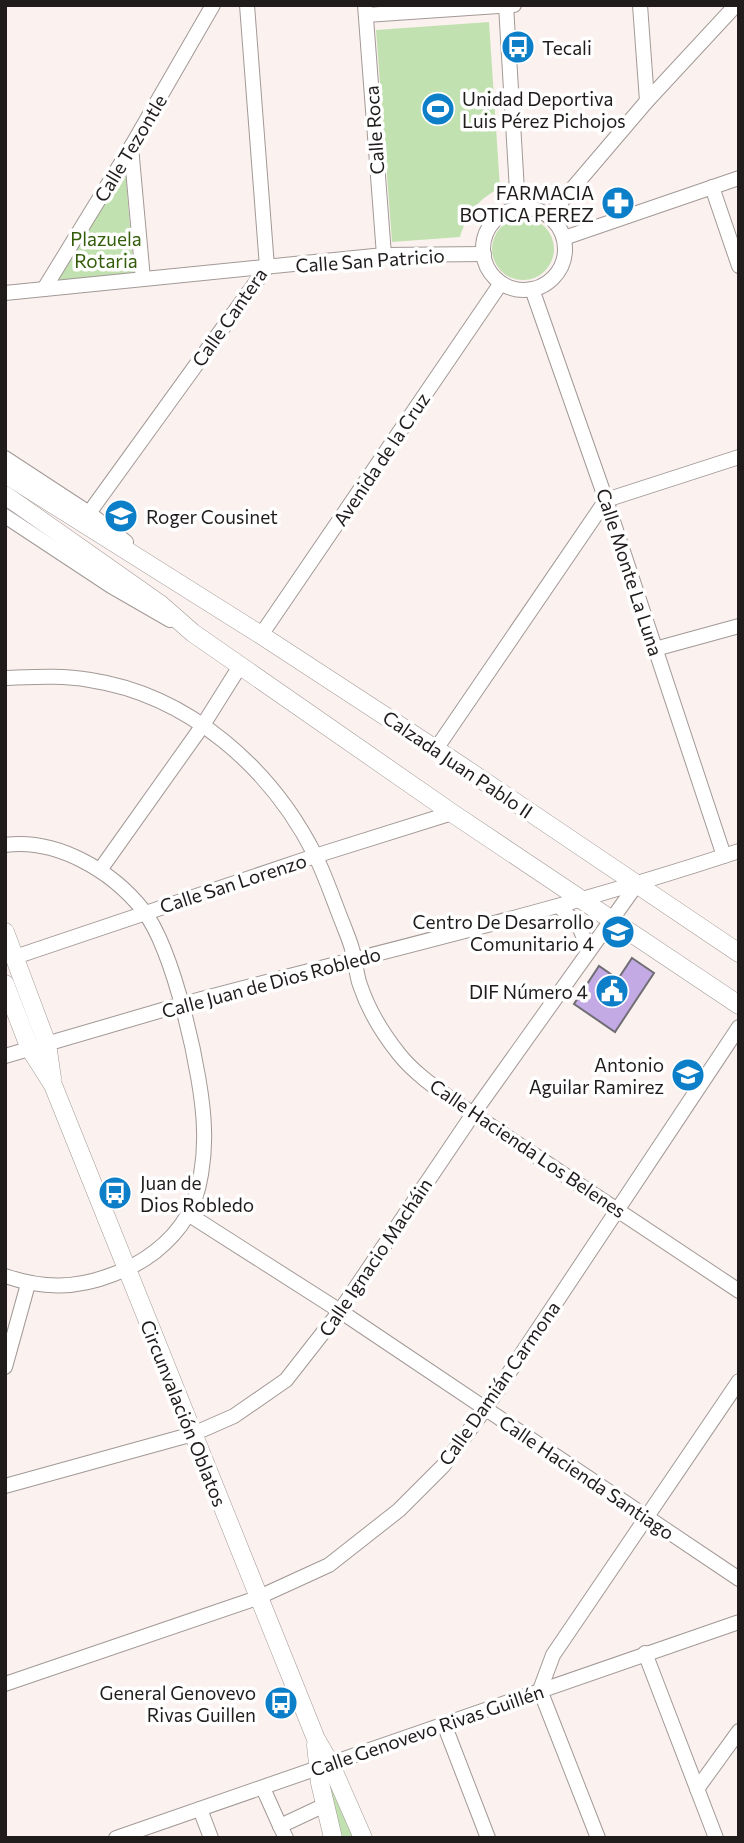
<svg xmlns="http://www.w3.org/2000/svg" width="744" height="1843" font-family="Commissioner,sans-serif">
	<rect width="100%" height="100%" fill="#fbf2ef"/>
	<!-- green -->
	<g fill="#c2e1b0">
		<path d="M489 22 500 188C478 199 467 214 460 237L392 242 376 30Z"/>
		<path d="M125 167 134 274 58 280Z"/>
		<circle cx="523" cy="249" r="31"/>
		<path d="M325 1779 334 1785 359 1838H340Z"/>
	</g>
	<!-- building -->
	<path fill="#c4aae5" stroke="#706e74" stroke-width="2" d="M632 958 654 973 615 1032 574 1004 599 966 618 979Z"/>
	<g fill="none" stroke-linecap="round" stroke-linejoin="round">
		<defs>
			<g id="minor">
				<path d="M365 5 384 255"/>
				<path d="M506 5 518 208"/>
				<path d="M640 5 647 101"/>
				<path d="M366 15 514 5"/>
				<path d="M131 147 143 279"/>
				<path d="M712 187 739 266"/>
				<circle cx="524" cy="249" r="41"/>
				<path d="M549 216 647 101 736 5"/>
				<path d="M564 238 739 178"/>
				<path d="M44 289 131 147 213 5"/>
				<path d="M532 289 606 500 724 856"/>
				<path d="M5 293 384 255 484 254"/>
				<path d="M5 458 89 513 126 542"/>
				<path d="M89 513 267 267 247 5"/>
				<path d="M5 516 111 586 170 620"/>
				<path d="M261 635 501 283"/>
				<path d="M655 649 739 626"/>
				<path d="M5 678C34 677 61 675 90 680 189 695 271 768 315 855 326 877 334 902 343 924 346 932 350 941 352 949 356 961 356 974 360 985 368 1009 383 1034 399 1054 418 1078 448 1096 473 1114L739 1291"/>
				<path d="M436 749 606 500 739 457"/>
				<path d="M5 845C57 838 112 871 143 910 174 950 203 1077 204 1129 205 1154 201 1194 187 1216 171 1243 143 1264 114 1274 76 1289 43 1289 5 1276"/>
				<path d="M100 870 203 725 240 666"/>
				<path d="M559 906 579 926 589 951"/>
				<path d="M15 957 315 856 452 813"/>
				<path d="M5 1056C65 1039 124 1021 183 1004 369 954 556 912 739 851"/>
				<path d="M188 1214 340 1311 739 1579"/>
				<path d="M5 1367 28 1284"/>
				<path d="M5 1486 193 1434 234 1416 286 1380 340 1311 473 1114 637 884"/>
				<path d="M645 1653 716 1838"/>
				<path d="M5 1684 257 1598 329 1565 399 1510 443 1466 485 1409 739 1027"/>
				<path d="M444 1724 488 1838"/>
				<path d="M263 1788 280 1826"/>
				<path d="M697 1789 739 1731"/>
				<path d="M200 1809 211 1838"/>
				<path d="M116 1838 739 1622"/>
				<path d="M286 1838 280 1826 325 1805"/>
				<path d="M598 1838 540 1690 553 1655 739 1381"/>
			</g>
			<g id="major">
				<path d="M5 474 261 635 460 765 739 953"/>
				<path d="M5 495 160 604 193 633 452 813 739 1005"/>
				<path d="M5 932 47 1044 52 1078"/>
				<path d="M5 984 30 1049 53 1085 316 1739 331 1765 363 1838"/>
				<path d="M316 1745 320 1783 333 1838"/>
			</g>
		</defs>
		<!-- minor casing -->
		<use href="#minor" stroke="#a29996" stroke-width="16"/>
		<!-- major casing -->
		<use href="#major" stroke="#a29996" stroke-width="19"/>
		<!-- minor -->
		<use href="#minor" stroke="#fff" stroke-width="14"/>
		<!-- major -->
		<use href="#major" stroke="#fff" stroke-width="18"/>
	</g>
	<!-- icons -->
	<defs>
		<symbol id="bus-disc" viewBox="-11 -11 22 22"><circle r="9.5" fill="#0c7fc8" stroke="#fff"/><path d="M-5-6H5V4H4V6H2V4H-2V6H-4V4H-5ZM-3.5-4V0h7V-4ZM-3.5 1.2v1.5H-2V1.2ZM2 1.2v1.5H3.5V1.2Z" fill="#fff"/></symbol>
		<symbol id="stadium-disc" viewBox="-11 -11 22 22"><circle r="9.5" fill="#0c7fc8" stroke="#fff"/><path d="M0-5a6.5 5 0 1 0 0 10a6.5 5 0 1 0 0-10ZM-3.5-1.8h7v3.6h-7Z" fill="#fff"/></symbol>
		<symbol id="pharmacy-disc" viewBox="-11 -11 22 22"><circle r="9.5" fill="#0c7fc8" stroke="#fff"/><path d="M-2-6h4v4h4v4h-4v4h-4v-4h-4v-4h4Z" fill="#fff"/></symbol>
		<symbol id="school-disc" viewBox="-11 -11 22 22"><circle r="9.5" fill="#0c7fc8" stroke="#fff"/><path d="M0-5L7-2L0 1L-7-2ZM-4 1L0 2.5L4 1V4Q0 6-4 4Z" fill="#fff"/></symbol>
		<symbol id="civic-disc" viewBox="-11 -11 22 22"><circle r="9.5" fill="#0c7fc8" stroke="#fff"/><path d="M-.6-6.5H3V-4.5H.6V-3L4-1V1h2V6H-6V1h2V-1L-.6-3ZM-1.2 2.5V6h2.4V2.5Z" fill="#fff"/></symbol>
	</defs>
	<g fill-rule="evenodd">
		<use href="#bus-disc" x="499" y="28" width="38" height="38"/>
		<use href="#stadium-disc" x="419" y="90" width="38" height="38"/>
		<use href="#pharmacy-disc" x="599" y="184" width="38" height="38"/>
		<use href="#school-disc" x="102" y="497" width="38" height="38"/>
		<use href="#school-disc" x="599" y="913" width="38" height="38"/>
		<use href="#civic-disc" x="593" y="972" width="38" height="38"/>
		<use href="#school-disc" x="669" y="1056" width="38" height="38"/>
		<use href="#bus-disc" x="96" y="1174" width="38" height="38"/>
		<use href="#bus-disc" x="262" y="1684" width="38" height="38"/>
	</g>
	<g text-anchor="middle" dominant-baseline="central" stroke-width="7" stroke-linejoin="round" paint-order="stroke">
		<!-- poi labels -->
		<g font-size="19" fill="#1f1c1b" stroke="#fff" text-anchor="end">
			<text x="542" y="47" text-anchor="start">Tecali</text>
			<text x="462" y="98" text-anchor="start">Unidad Deportiva<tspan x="462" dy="22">Luis Pérez Pichojos</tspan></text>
			<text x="594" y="192">FARMACIA<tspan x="594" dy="22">BOTICA PEREZ</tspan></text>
			<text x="146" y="516" text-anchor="start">Roger Cousinet</text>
			<text x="594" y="921">Centro De Desarrollo<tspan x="594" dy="22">Comunitario 4</tspan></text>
			<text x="588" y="991">DIF Número 4</text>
			<text x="664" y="1064">Antonio<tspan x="664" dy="22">Aguilar Ramirez</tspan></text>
			<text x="140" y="1182" text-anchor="start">Juan de<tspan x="140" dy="22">Dios Robledo</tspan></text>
			<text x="256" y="1692">General Genovevo<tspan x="256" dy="22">Rivas Guillen</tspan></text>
		</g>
		<!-- street labels -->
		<g font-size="19" fill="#1f1c1b" stroke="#fff">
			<text transform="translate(374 130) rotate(-94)">Calle Roca</text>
			<text transform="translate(130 148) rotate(-59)">Calle Tezontle</text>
			<text transform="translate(370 260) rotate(-4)">Calle San Patricio</text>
			<text transform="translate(229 317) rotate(-55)">Calle Cantera</text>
			<text transform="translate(381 459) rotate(-56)">Avenida de la Cruz</text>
			<text transform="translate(630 572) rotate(72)">Calle Monte La Luna</text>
			<text transform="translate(458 764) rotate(34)">Calzada Juan Pablo II</text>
			<text transform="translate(233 883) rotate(-18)">Calle San Lorenzo</text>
			<text transform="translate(271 982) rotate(-15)">Calle Juan de Dios Robledo</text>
			<text transform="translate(528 1148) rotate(34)">Calle Hacienda Los Belenes</text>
			<text transform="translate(375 1257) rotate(-56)">Calle Ignacio Macháin</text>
			<text transform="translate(499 1383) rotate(-55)">Calle Damián Carmona</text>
			<text transform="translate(184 1413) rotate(68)">Circunvalación Oblatos</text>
			<text transform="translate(587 1477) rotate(34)">Calle Hacienda Santiago</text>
			<text transform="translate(427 1730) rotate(-19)">Calle Genovevo Rivas Guillén</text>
		</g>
		<!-- park labels -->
		<g font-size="19" fill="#335d0a" stroke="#fff">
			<text x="106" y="238">Plazuela<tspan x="106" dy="22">Rotaria</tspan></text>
		</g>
	</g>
	<!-- border -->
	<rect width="744" height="1843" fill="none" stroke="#1f1c1b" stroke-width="14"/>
</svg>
